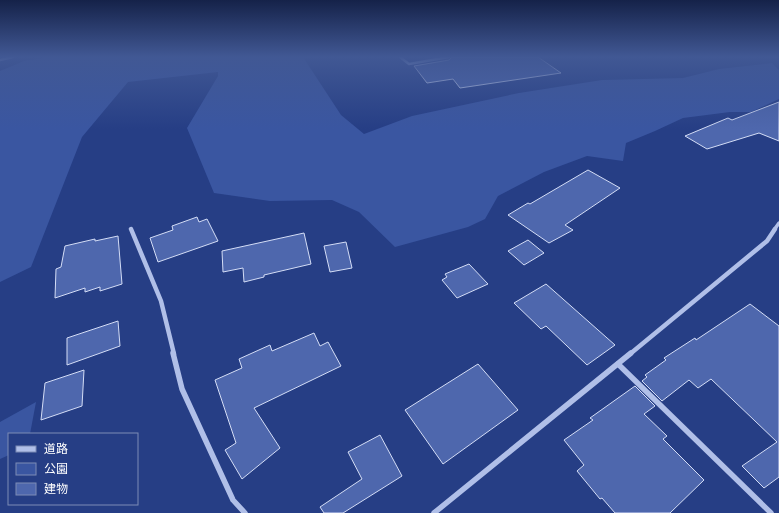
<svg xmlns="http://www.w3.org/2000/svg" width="779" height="513" font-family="'Roboto Condensed','Noto Sans JP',sans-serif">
	<rect width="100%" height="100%" fill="#263e85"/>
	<!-- green -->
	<g fill="#3a56a1">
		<path d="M48 57H304L305 60 341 115 364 134 412 116 519 93 602 80 683 78 719 69 772 63 779 70V99L751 112H730L683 118 655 131 626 143 623 161 587 156 544 172 498 196 485 219 468 227 395 247 359 212 332 200 270 201 214 193 187 128 218 76V72L128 82 82 137 31 267 0 282V71L24 61Z"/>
		<path d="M36 402 30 434H9V455L0 459V422Z"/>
	</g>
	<!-- building -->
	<g fill="#4e67ad" stroke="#d4ddf6">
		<path d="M452 57H538L561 73 460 88 453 79 427 83 414 66 449 60Z"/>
		<path d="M779 102V141L759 133 707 149 685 136 728 118 732 120Z"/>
		<path d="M588 170 620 188 565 225 573 230 549 243 508 215 528 203 530 204Z"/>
		<path d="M197 217 199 222 207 219 218 241 158 262 150 238 173 230 172 226Z"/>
		<path d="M304 233 311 264 264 275V277L244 282 243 268 223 272 222 251Z"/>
		<path d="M118 236 122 284 100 291V287L85 292V288L55 298 56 269 61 267 65 246 95 239V241Z"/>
		<path d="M528 240 544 253 524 265 508 251Z"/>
		<path d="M346 242 352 268 330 272 324 246Z"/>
		<path d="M469 264 488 284 457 298 442 280 447 277 445 274Z"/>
		<path d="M546 284 615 345 587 365 546 326 541 329 514 303Z"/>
		<path d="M750 304 779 326V477L764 488 742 466 777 442 711 379 698 388 689 380 662 401 642 381 647 377 645 375 666 360 664 358 695 338 696 340Z"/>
		<path d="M118 321 120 346 67 365V338Z"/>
		<path d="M314 333 320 346 328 342 341 366 254 408 280 448 242 479 225 450 236 443 215 380 242 368 239 359 270 345 272 351Z"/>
		<path d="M478 364 518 410 443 464 405 410Z"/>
		<path d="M84 370 82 406 41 420 45 383Z"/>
		<path d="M635 386 655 406 644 414 667 436 663 439 704 480 670 513H615L602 498 600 499 577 471 584 465 564 440 593 420 590 418Z"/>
		<path d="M380 435 402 476 343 513H324L320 507 362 479 348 452Z"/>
	</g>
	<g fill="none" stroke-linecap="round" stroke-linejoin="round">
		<!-- street-far3 -->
		<g stroke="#b0bfe8" stroke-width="2.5">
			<path d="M400 57 409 64 449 57"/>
			<path d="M0 60 13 57"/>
		</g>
		<!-- street-far2 -->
		<path stroke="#b0bfe8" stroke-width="3.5" d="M774 230 779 223"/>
		<!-- street-far1 -->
		<g stroke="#b0bfe8" stroke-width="4.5">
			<path d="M131 229 161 301 174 354"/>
			<path d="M630 354 767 241 775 229"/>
		</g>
		<!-- street -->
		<g stroke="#b0bfe8" stroke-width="5.5">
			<path d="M173 353 182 389 233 500 245 513"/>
			<path d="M618 364 771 513"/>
			<path d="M434 513 631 353"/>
		</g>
	</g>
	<!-- sky -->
	<linearGradient id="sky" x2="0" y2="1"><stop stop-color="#152249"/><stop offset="0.44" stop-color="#415894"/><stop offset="1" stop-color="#415894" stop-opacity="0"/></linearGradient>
	<rect width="779" height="129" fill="url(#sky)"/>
	<!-- legend -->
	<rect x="8" y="433" width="130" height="72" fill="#263e85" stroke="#7d8bb6"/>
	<rect x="16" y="446" width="20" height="6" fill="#b0bfe8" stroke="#7d8bb6"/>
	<text x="44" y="453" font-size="12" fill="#ffffff">道路</text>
	<rect x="16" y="463" width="20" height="12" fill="#3a56a1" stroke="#7d8bb6"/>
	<text x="44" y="473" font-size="12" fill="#ffffff">公園</text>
	<rect x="16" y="483" width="20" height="12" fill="#4e67ad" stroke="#7d8bb6"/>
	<text x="44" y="493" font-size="12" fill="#ffffff">建物</text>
</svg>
